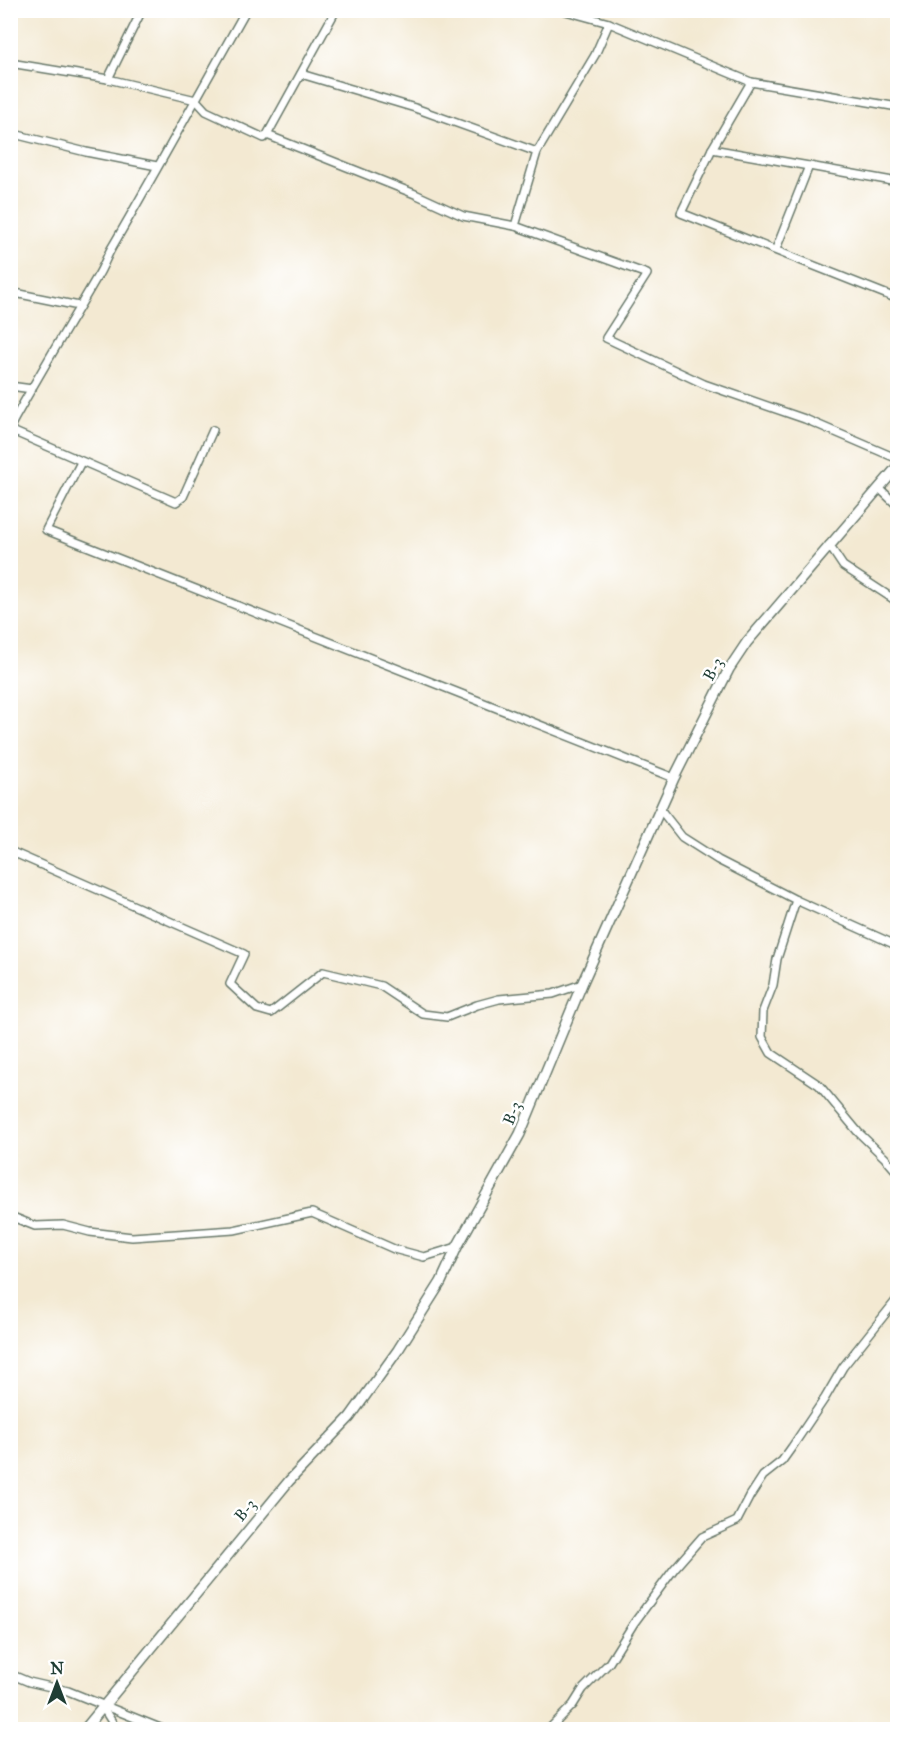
<svg xmlns="http://www.w3.org/2000/svg" width="908" height="1740" font-family="'IM FELL Great Primer',serif">
	<rect width="100%" height="100%" fill="#fff"/>
	<filter id="ink" filterUnits="userSpaceOnUse"><feTurbulence type="fractalNoise" baseFrequency=".0167" numOctaves="2"/><feDisplacementMap in="SourceGraphic" scale="12" xChannelSelector="R" yChannelSelector="G"/><feConvolveMatrix kernelMatrix="1 2 1 2 8 2 1 2 1" color-interpolation-filters="sRGB"/></filter>
	<filter id="wash" filterUnits="userSpaceOnUse"><feTurbulence type="fractalNoise" baseFrequency=".008" numOctaves="4" result="noise"/><feDisplacementMap in="SourceGraphic" scale="24" xChannelSelector="R" yChannelSelector="G"/><feGaussianBlur stdDeviation="1.35" result="paint"/><feColorMatrix in="noise" values="0 0 0 0 0 0 0 0 0 0 0 0 0 0 0 0 0 1.4 0 .05"/><feComposite in="paint" operator="in"/></filter>
	<g filter="url(#wash)">
		<rect width="100%" height="100%" fill="#f3e9d2"/>
	</g>
	<g filter="url(#ink)">
		<g fill="none" stroke-linecap="round" stroke-linejoin="round">
			<defs>
				<g id="street">
					<path d="M562 10 609 23 751 82 898 107"/>
					<path d="M609 23 595 55 537 152 515 226 647 274 606 338 704 384 805 419 898 459"/>
					<path d="M10 63 108 79 196 100 206 111 264 138 267 135 336 10"/>
					<path d="M301 74 415 108 537 152"/>
					<path d="M108 79 142 10"/>
					<path d="M10 133 86 152 157 166"/>
					<path d="M267 135 415 194 463 216 515 226"/>
					<path d="M712 149 751 82"/>
					<path d="M809 166 898 182"/>
					<path d="M776 249 809 166 712 149 681 213 898 299"/>
					<path d="M10 292 79 306"/>
					<path d="M10 386 32 389"/>
					<path d="M10 427C38 376 68 327 97 277 103 268 106 258 111 249 157 170 201 90 246 10"/>
					<path d="M10 430 176 502 183 497 213 430"/>
					<path d="M81 462 46 530 674 778"/>
					<path d="M879 488 898 506"/>
					<path d="M829 545 843 566 898 602"/>
					<path d="M660 809 682 837 718 860 796 900 777 959 773 985 763 1011 762 1037 771 1053 819 1085 858 1132 885 1158 898 1173"/>
					<path d="M10 851 244 954 230 984 257 1009 271 1013 323 972 381 986 423 1014 447 1017 477 1005 499 999 553 994 582 984"/>
					<path d="M796 900 898 946"/>
					<path d="M10 1216 35 1226 63 1225 90 1232 132 1237 234 1230 312 1213 394 1249 424 1257 457 1247"/>
					<path d="M10 1674 29 1682 68 1691 165 1730"/>
					<path d="M102 1706 117 1730"/>
					<path d="M548 1730 573 1705 583 1689 609 1663 634 1623 674 1569 702 1537 737 1521 750 1496 763 1476 782 1461 792 1447 825 1398 843 1367 898 1298"/>
				</g>
				<path id="secondary" d="M84 1730 289 1481 350 1417 398 1350 441 1282 457 1247 520 1134 582 984 674 778 729 669 747 642 898 466"/>
			</defs>
			<!-- street casing -->
			<use href="#street" stroke="#69796b" stroke-width="10"/>
			<!-- secondary casing -->
			<use href="#secondary" stroke="#69796b" stroke-width="12"/>
			<!-- street -->
			<use href="#street" stroke="#fff" stroke-width="7"/>
			<!-- secondary -->
			<use href="#secondary" stroke="#fff" stroke-width="9"/>
		</g>
	</g>
	<g text-anchor="middle" dominant-baseline="central" stroke-width="5" stroke-linejoin="round" paint-order="stroke">
		<!-- street labels -->
		<g font-size="16" fill="#1f3d34" stroke="#fff">
			<text transform="translate(713 669) rotate(-61)">B-3</text>
			<text transform="translate(512 1113) rotate(-67)">B-3</text>
			<text transform="translate(245 1510) rotate(-50)">B-3</text>
		</g>
	</g>
	<!-- margin -->
	<rect width="908" height="1740" fill="none" stroke="#fff" stroke-width="36"/>
	<!-- north arrow -->
	<g transform="translate(57 1683)" stroke="#ffffff" stroke-width="4.5" paint-order="stroke">
	<path d="M0-4.5L10 22L0 15L-10 22Z" fill="#1f3d34"/>
	<text y="-9" font-size="16" font-weight="bold" text-anchor="middle" fill="#1f3d34">N</text>
	</g>
</svg>
